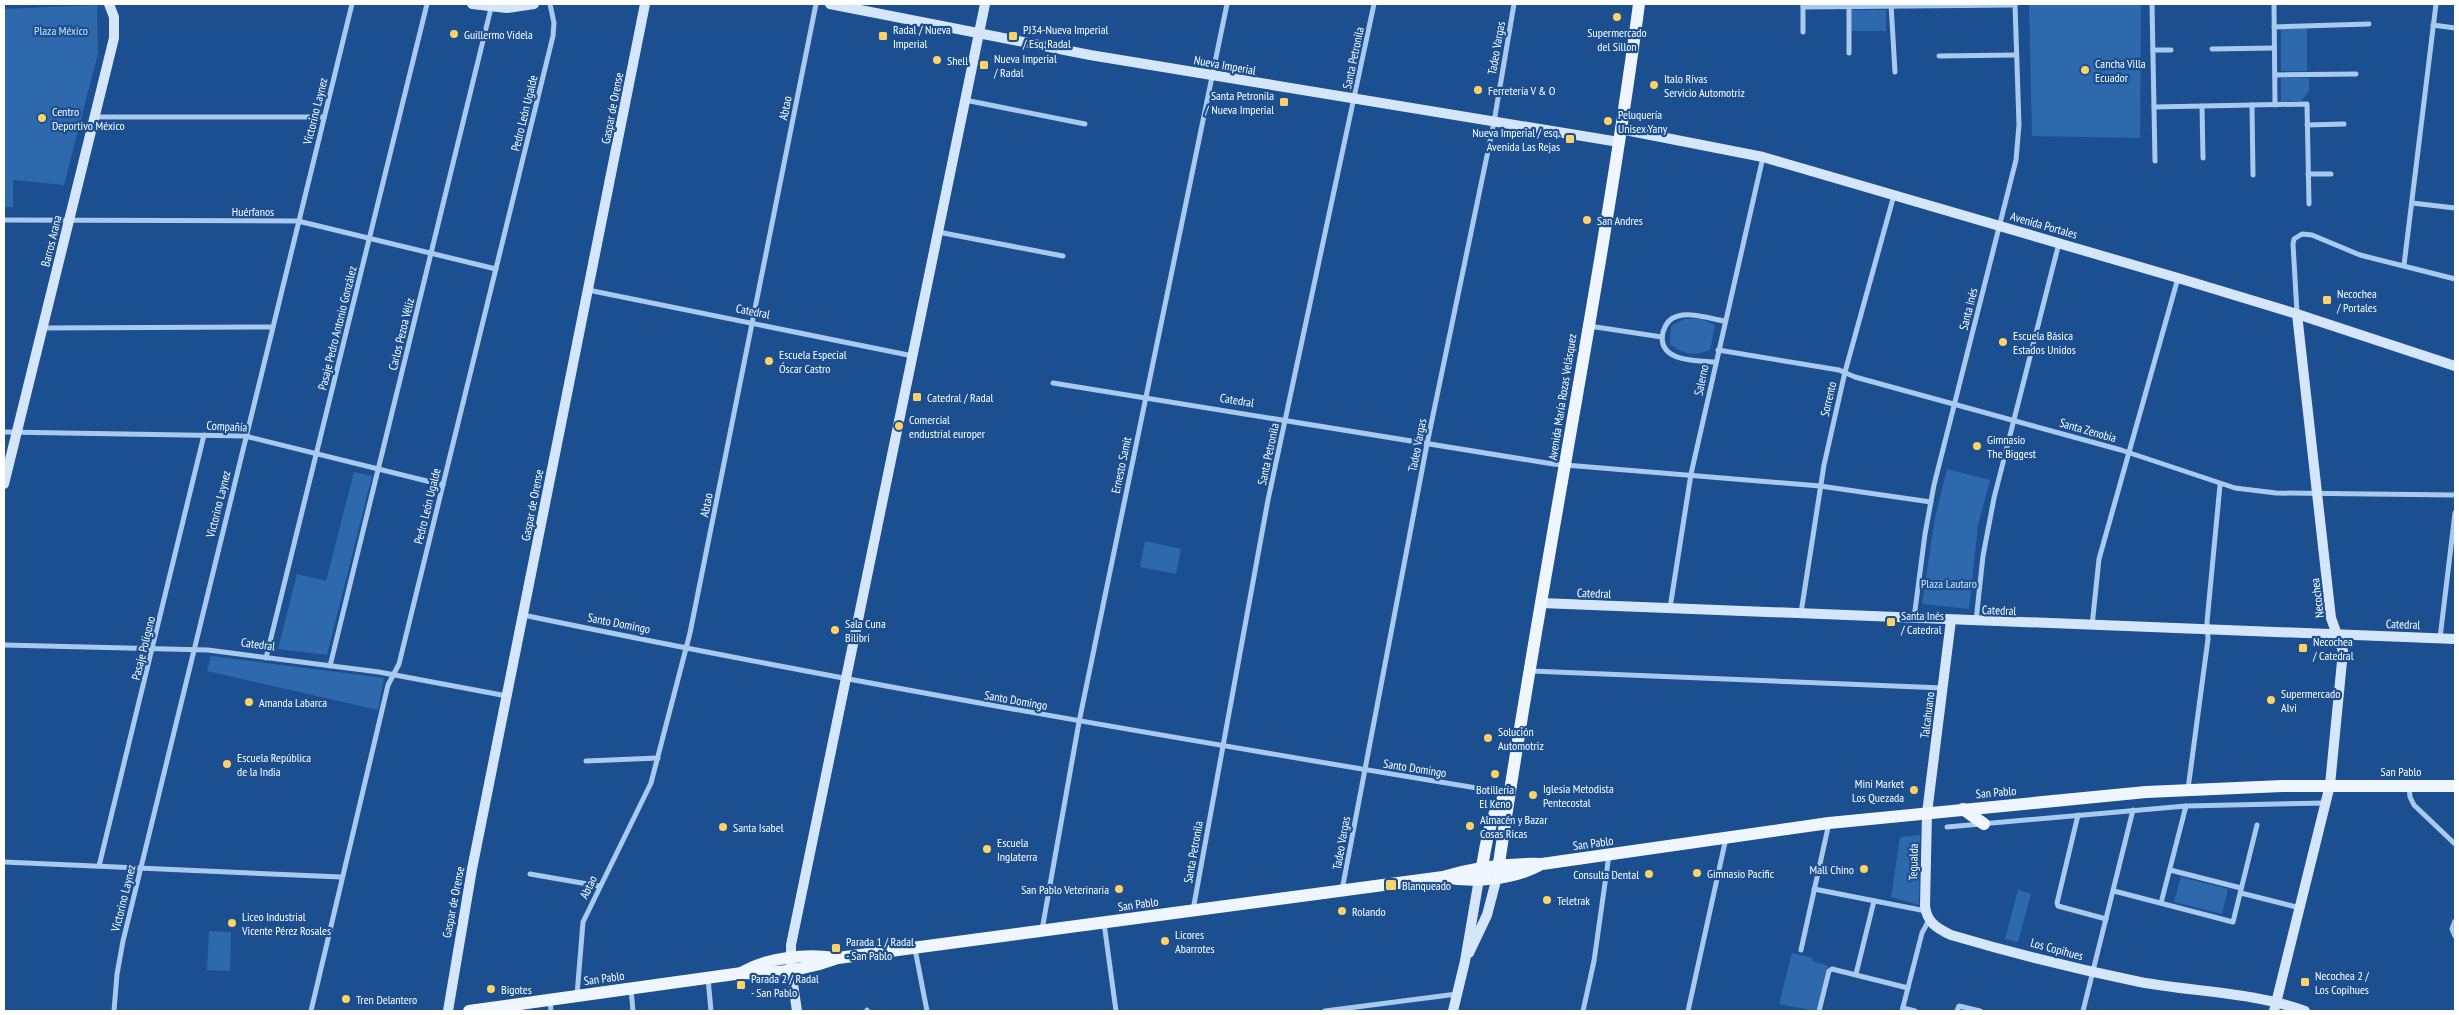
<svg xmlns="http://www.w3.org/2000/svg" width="2459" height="1015" font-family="'PT Sans Narrow',sans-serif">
	<rect width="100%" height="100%" fill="#1b4f8f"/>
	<!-- green -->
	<g fill="#2e69ad">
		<path d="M2029 4H2141L2140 138 2032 136Z"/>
		<path d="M97 5 98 53 64 185 13 180V207H4V9Z"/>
		<rect x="1851" y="10" width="35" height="21"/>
		<rect x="2281" y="28" width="26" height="43"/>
		<path d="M2281 78H2309V91L2301 101H2281Z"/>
		<path d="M1684 319H1701L1715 325 1710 350C1694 356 1684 355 1670 344L1671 326Z"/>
		<path d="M1947 469 1990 480 1978 525 1969 609 1922 604 1935 518Z"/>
		<path d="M354 472 372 476 327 655 278 649 297 574 326 581Z"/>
		<path d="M1145 541 1181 549 1176 574 1140 567Z"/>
		<path d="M211 656 384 678 378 710 207 671Z"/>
		<path d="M1920 835 1919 905 1891 897 1900 837Z"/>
		<path d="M2181 877 2228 889 2222 914 2174 902Z"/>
		<path d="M2018 890 2031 894 2018 942 2005 939Z"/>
		<path d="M209 931 231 932 230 971 207 970Z"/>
		<path d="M1792 953 1813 958 1812 961 1828 966 1816 1011 1779 1004Z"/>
	</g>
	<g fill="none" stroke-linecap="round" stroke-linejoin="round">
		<!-- street -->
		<g stroke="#a9c9ee" stroke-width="5">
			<path d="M1803 4V32"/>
			<path d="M1891 4 1895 72"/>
			<path d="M2152 4 2155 161"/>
			<path d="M2274 4 2275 105"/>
			<path d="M1803 7 2015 5"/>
			<path d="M1849 7V53"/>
			<path d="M2433 25 2455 28"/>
			<path d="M2274 27 2369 24"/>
			<path d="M2212 49 2274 48"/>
			<path d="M2153 50H2171"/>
			<path d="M1939 56 2015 55"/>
			<path d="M2275 75 2356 74"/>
			<path d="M965 100 1085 124"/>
			<path d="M2252 105 2253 175"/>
			<path d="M2202 106 2203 158"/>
			<path d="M2154 107 2307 104 2309 204"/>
			<path d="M94 117H324"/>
			<path d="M2307 125 2344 124"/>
			<path d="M2308 174H2331"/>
			<path d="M2412 203 2455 208"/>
			<path d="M4 220 298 221 496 269"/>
			<path d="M938 232 1063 256"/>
			<path d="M2404 265 2436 4"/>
			<path d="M588 290 913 356"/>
			<path d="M2297 313 2293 244 2294 239 2302 234 2312 235 2360 255 2455 279"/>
			<path d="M1589 326 1662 337"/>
			<path d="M43 328 272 327"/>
			<path d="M1718 350 1839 370 1855 377 2121 450 2235 488 2276 493 2455 495"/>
			<path d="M1715 362C1697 361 1656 362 1663 332 1665 325 1670 318 1678 316 1692 312 1711 319 1725 321"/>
			<path d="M1053 383 1553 464 1820 486 1931 502"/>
			<path d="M4 432 245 436 443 485"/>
			<path d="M1670 608 1691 474 1763 157"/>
			<path d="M1801 613 1824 465 1845 372 1894 195"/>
			<path d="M523 615C850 683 1178 739 1507 793"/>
			<path d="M1914 618 1925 534 1934 485 2016 160 2019 125 2015 4"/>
			<path d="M1976 621 1983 556 1994 498 2059 243"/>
			<path d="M2092 626 2099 559 2178 278"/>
			<path d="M2440 638 2455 513"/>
			<path d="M4 645 208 650 379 672 507 696"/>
			<path d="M266 658 427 4"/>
			<path d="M330 666 491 8"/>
			<path d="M1531 671 1943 688"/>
			<path d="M586 761 658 758"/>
			<path d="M2409 786 2410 797 2414 805 2455 844"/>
			<path d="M2188 789 2208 639 2207 622 2220 485"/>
			<path d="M2078 815 2057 903 2058 906 2106 919"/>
			<path d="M1947 827 2186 806 2326 803"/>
			<path d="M4 862 341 877"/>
			<path d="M99 866 204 435"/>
			<path d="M2170 870 2241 888"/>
			<path d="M530 874 599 886"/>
			<path d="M1814 889 1926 911"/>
			<path d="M1342 890 1427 444 1494 122 1514 4"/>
			<path d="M2114 891 2233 922 2257 825"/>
			<path d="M2241 893 2300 908"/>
			<path d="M2161 903 2186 806"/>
			<path d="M1193 910 1268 500 1374 4"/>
			<path d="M2455 921 2452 929 2455 936"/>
			<path d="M1104 923 1116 1011"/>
			<path d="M1042 930 1079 722 1227 4"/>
			<path d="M915 949 927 1011"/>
			<path d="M1801 950 1829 823"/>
			<path d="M1856 974 1874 901"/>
			<path d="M708 978 711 1011"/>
			<path d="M631 989 633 1011"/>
			<path d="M577 995 583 922 651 783 690 633 816 4"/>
			<path d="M550 1000 551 1011"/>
			<path d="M1903 1008 1915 1011"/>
			<path d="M867 1010V1011"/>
			<path d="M114 1011 117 974 123 941 352 4"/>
			<path d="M311 1011 388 685 399 664 553 36 554 23 550 4"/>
			<path d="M1325 1011 1457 994"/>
			<path d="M1583 1011 1594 961 1609 855"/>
			<path d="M1688 1011 1726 838"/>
			<path d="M1819 1011 1829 971 1832 969 1908 988"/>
			<path d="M1902 1011 1922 933 1929 920"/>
			<path d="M1957 1011 1959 1006 1980 1011"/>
			<path d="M2083 1011 2133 810"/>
		</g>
		<!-- secondary -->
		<g stroke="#d6e6fa" stroke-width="10">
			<path d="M472 4 507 8 534 4"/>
			<path d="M830 4 1090 55 1619 142"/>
			<path d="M1620 129 1763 157 2178 278 2297 314 2455 366"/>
			<path d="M4 484 114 38V17L109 4"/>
			<path d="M1541 603 2455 639"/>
			<path d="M1951 620 1927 813 1925 906C1927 922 1936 928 1951 935 2012 953 2076 969 2140 982 2194 992 2253 992 2305 1011"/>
			<path d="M1469 953 1487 915 1497 877"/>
			<path d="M448 1011 472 869 645 4"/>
			<path d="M797 1011 791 971V945L985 4"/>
			<path d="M1453 1011 1465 961 1479 879"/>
			<path d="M2274 1011 2330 785 2343 651 2331 618 2297 314"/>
		</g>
		<!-- primary -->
		<g stroke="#f0f6ff" stroke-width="12">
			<path d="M1963 809 1984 824"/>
			<path d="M1481 872C1486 847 1489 811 1508 793"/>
			<path d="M1445 877C1474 883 1512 879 1538 866"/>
			<path d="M1497 877C1539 585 1600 296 1639 4"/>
			<path d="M743 972C769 957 806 954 835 958"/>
			<path d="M469 1011 742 973C776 974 806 970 838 958L1443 877C1476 867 1506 863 1542 864L1829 823 2146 792 2282 786H2455"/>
		</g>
	</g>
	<!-- markers -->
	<g fill="#ffd166" stroke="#1b4f8f" stroke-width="2">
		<circle cx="1617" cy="17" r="5"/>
		<circle cx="454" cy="34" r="5"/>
		<rect x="878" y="31" width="10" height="10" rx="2.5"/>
		<rect x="1008" y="31" width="10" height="10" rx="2.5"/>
		<circle cx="937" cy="60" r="5"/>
		<rect x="979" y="60" width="10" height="10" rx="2.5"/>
		<circle cx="2085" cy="70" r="5"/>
		<circle cx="1654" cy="85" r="5"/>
		<circle cx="1478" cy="90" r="5"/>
		<rect x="1279" y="97" width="10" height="10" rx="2.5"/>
		<circle cx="42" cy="118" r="5"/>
		<circle cx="1608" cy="121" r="5"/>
		<rect x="1565" y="134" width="10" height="10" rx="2.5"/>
		<circle cx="1587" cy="220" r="5"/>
		<rect x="2322" y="295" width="10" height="10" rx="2.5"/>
		<circle cx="2003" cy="342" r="5"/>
		<circle cx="769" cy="361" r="5"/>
		<rect x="912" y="392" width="10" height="10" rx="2.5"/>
		<circle cx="899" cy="426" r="5"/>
		<circle cx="1977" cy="446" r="5"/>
		<rect x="1886" y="617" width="10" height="10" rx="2.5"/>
		<circle cx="835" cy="630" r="5"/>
		<rect x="2298" y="643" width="10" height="10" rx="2.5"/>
		<circle cx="2271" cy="700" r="5"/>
		<circle cx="249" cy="702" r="5"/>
		<circle cx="1488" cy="738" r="5"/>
		<circle cx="227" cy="764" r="5"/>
		<circle cx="1495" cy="774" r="5"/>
		<circle cx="1914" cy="790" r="5"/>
		<circle cx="1533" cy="795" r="5"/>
		<circle cx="1470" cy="826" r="5"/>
		<circle cx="723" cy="827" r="5"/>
		<circle cx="987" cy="849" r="5"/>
		<circle cx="1864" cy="869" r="5"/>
		<circle cx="1697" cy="873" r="5"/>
		<circle cx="1649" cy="874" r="5"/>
		<rect x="1385" y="879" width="12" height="12" rx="2.5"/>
		<circle cx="1119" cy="889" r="5"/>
		<circle cx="1547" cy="900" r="5"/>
		<circle cx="1342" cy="911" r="5"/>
		<circle cx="232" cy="923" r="5"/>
		<circle cx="1165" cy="941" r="5"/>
		<rect x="831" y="943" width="10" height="10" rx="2.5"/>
		<rect x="2300" y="977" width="10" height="10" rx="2.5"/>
		<rect x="736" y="980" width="10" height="10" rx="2.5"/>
		<circle cx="491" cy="989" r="5"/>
		<circle cx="346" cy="999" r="5"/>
	</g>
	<g text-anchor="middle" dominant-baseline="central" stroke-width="4.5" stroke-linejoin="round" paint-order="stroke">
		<!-- poi labels -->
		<g font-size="12" fill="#fff" stroke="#1b4f8f" text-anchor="start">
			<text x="893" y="29">Radal / Nueva<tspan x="893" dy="14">Imperial</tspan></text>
			<text x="1023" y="29">PJ34-Nueva Imperial<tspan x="1023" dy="14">/ Esq. Radal</tspan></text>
			<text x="1617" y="32" text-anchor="middle">Supermercado<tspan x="1617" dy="14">del Sillon</tspan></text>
			<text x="464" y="34">Guillermo Videla</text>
			<text x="994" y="58">Nueva Imperial<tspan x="994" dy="14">/ Radal</tspan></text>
			<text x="947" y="60">Shell</text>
			<text x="2095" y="63">Cancha Villa<tspan x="2095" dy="14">Ecuador</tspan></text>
			<text x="1664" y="78">Italo Rivas<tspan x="1664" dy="14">Servicio Automotriz</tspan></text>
			<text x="1488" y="90">Ferretería V &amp; O</text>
			<text x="1274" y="95" text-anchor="end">Santa Petronila<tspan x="1274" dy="14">/ Nueva Imperial</tspan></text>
			<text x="52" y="111">Centro<tspan x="52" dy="14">Deportivo México</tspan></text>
			<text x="1618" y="114">Peluquería<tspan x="1618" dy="14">Unisex Yany</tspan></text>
			<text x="1560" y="132" text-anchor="end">Nueva Imperial / esq.<tspan x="1560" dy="14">Avenida Las Rejas</tspan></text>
			<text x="1597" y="220">San Andres</text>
			<text x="2337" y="293">Necochea<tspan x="2337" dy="14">/ Portales</tspan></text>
			<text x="2013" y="335">Escuela Básica<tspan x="2013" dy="14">Estados Unidos</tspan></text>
			<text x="779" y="354">Escuela Especial<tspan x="779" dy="14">Óscar Castro</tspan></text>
			<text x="927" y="397">Catedral / Radal</text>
			<text x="909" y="419">Comercial<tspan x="909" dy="14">endustrial europer</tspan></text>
			<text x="1987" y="439">Gimnasio<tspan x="1987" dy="14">The Biggest</tspan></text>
			<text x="1901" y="615">Santa Inés<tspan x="1901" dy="14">/ Catedral</tspan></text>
			<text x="845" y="623">Sala Cuna<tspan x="845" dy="14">Bilibri</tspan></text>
			<text x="2313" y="641">Necochea<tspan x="2313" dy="14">/ Catedral</tspan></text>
			<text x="2281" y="693">Supermercado<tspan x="2281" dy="14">Alvi</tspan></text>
			<text x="259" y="702">Amanda Labarca</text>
			<text x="1498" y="731">Solución<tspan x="1498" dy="14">Automotriz</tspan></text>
			<text x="237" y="757">Escuela República<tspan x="237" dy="14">de la India</tspan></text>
			<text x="1904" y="783" text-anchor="end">Mini Market<tspan x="1904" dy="14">Los Quezada</tspan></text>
			<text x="1543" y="788">Iglesia Metodista<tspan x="1543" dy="14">Pentecostal</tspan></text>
			<text x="1495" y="789" text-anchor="middle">Botillería<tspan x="1495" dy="14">El Keno</tspan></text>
			<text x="1480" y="819">Almacén y Bazar<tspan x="1480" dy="14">Cosas Ricas</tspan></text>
			<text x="733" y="827">Santa Isabel</text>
			<text x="997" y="842">Escuela<tspan x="997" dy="14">Inglaterra</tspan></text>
			<text x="1854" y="869" text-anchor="end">Mall Chino</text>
			<text x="1707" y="873">Gimnasio Pacific</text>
			<text x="1639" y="874" text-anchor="end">Consulta Dental</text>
			<text x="1402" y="885">Blanqueado</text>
			<text x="1109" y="889" text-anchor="end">San Pablo Veterinaria</text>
			<text x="1557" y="900">Teletrak</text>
			<text x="1352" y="911">Rolando</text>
			<text x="242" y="916">Liceo Industrial<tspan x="242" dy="14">Vicente Pérez Rosales</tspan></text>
			<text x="1175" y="934">Licores<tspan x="1175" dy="14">Abarrotes</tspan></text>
			<text x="846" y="941">Parada 1 / Radal<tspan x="846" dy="14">- San Pablo</tspan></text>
			<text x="2315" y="975">Necochea 2 /<tspan x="2315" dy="14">Los Copihues</tspan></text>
			<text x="751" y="978">Parada 2 / Radal<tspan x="751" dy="14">- San Pablo</tspan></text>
			<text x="501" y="989">Bigotes</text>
			<text x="356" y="999">Tren Delantero</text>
		</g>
		<!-- park labels -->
		<g font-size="12" fill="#cfe3fa" stroke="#1b4f8f">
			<text x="61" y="30">Plaza México</text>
			<text x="1949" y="583">Plaza Lautaro</text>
		</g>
		<!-- street labels -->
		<g font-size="12" fill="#fff" stroke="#1b4f8f">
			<text transform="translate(1496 48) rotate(-80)">Tadeo Vargas</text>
			<text transform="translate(1353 58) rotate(-78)">Santa Petronila</text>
			<text transform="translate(1225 65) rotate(10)">Nueva Imperial</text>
			<text transform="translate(612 108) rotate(-79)">Gaspar de Orense</text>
			<text transform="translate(785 108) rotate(-79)">Abtao</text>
			<text transform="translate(315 111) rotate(-76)">Victorino Laynez</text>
			<text transform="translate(524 113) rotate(-76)">Pedro León Ugalde</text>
			<text x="253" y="211">Huérfanos</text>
			<text transform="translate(2044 225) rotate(16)">Avenida Portales</text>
			<text transform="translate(51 241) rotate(-76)">Barros Arana</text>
			<text transform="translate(1968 309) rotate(-76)">Santa Inés</text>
			<text transform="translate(753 311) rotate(11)">Catedral</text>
			<text transform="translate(337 328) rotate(-76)">Pasaje Pedro Antonio González</text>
			<text transform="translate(401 334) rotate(-76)">Carlos Pezoa Véliz</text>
			<text transform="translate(1701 380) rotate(-78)">Salerno</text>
			<text transform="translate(1562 397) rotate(-81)">Avenida María Rozas Velásquez</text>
			<text transform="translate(1828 399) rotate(-77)">Sorrento</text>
			<text transform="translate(1237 400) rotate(9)">Catedral</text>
			<text transform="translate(227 426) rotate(3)">Compañía</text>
			<text transform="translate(2088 430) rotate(16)">Santa Zenobia</text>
			<text transform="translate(1417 445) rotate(-79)">Tadeo Vargas</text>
			<text transform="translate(1268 454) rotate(-78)">Santa Petronila</text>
			<text transform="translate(1121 465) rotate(-78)">Ernesto Samit</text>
			<text transform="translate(218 504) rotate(-76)">Victorino Laynez</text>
			<text transform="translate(532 505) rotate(-79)">Gaspar de Orense</text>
			<text transform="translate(706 505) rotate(-79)">Abtao</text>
			<text transform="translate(427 506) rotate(-76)">Pedro León Ugalde</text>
			<text transform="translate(1594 593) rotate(2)">Catedral</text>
			<text transform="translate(2317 598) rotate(-97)">Necochea</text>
			<text transform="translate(1999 610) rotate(2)">Catedral</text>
			<text transform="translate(619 623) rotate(11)">Santo Domingo</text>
			<text transform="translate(2403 624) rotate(2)">Catedral</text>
			<text transform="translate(258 644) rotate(7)">Catedral</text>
			<text transform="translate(143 648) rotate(-76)">Pasaje Polígono</text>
			<text transform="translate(1016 700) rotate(10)">Santo Domingo</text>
			<text transform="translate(1927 715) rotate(-83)">Talcahuano</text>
			<text transform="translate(1415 768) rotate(9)">Santo Domingo</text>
			<text x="2401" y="771">San Pablo</text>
			<text transform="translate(1996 792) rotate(-5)">San Pablo</text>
			<text transform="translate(1341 843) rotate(-80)">Tadeo Vargas</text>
			<text transform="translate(1593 843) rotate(-8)">San Pablo</text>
			<text transform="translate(1193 852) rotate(-80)">Santa Petronila</text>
			<text transform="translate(1913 862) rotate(-89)">Tegualda</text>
			<text transform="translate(588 887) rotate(-64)">Abtao</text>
			<text transform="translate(123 898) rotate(-76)">Victorino Laynez</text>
			<text transform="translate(453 902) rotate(-79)">Gaspar de Orense</text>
			<text transform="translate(1138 904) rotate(-8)">San Pablo</text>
			<text transform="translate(2057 949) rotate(15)">Los Copihues</text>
			<text transform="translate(604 978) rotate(-8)">San Pablo</text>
		</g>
	</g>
	<!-- border -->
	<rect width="2459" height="1015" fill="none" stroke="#ffffff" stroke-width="10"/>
</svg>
